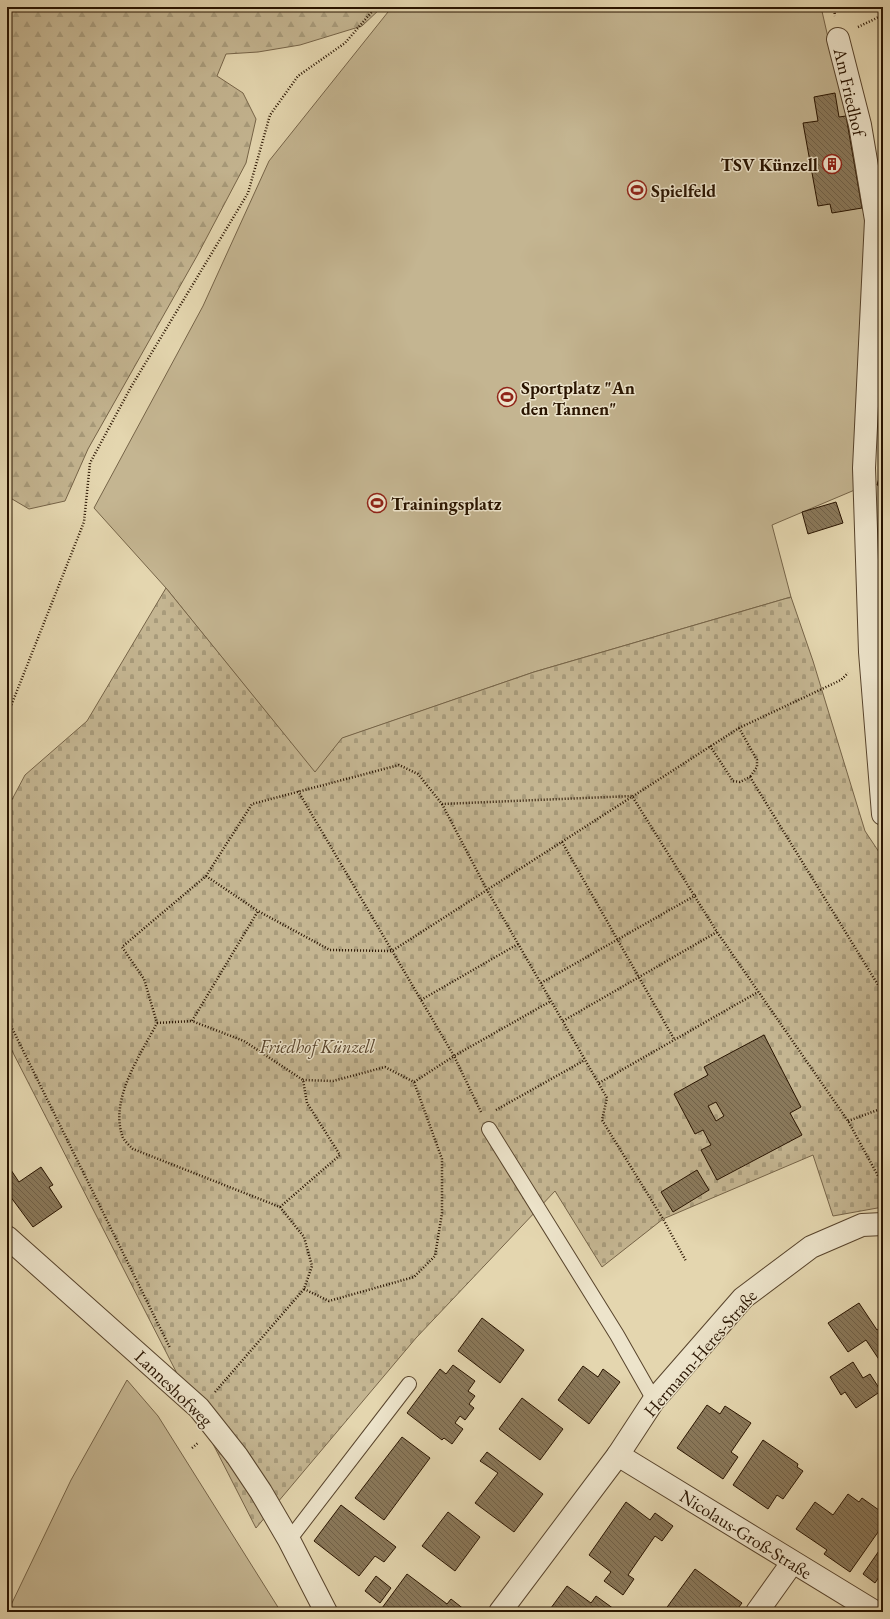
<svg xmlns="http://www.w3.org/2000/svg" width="890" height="1619" font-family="'EB Garamond',serif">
	<defs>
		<pattern id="forest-firs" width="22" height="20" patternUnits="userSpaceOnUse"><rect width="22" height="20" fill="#c4b591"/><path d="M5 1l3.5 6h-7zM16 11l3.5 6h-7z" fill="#a89b7b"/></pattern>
		<pattern id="cemetery-stones" width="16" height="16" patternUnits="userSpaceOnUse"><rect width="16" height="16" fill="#c4b591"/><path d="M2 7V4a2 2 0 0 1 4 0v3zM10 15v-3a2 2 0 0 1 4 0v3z" fill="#a89b7b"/></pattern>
		<pattern id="building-back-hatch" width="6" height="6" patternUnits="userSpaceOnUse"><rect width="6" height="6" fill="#8a795b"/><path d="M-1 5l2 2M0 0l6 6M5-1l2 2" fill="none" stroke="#716249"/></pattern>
	</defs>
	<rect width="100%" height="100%" fill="#e4d6af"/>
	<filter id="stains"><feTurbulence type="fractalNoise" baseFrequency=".005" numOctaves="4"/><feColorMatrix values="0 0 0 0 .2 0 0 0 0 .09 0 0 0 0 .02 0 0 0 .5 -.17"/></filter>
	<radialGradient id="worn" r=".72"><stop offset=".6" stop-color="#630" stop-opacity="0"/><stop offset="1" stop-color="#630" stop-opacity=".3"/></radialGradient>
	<!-- grass -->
	<g fill="#c4b591" stroke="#766448">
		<path d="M392 7H821L870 220 857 489 772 525 791 597 534 672 343 738 315 773 166 588 94 508 203 306 269 161Z"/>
		<path d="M127 1380 158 1416 281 1612H12L11 1605 71 1480Z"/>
	</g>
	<!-- forest -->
	<path fill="url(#forest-firs)" stroke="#766448" d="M7 7H382L362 26 300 45 258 52 226 54 217 76 243 93 256 119 246 163 197 256 88 449 65 501 29 509 7 496Z"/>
	<!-- cemetery -->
	<path fill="url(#cemetery-stones)" stroke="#766448" d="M166 588 315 772 342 738 534 672 791 597 813 661 865 831 883 858V1207L833 1216 813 1155 663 1219 602 1267 555 1191 416 1338 256 1528 7 1041V809L25 775 87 721Z"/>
	<!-- building -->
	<g fill="url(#building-back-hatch)" stroke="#291400" fill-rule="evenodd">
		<path d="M835 93 839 117 846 116 862 208 832 213 830 204 818 206 803 123 818 121 814 97Z"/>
		<path d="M883 464V486L877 485Z"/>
		<path d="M836 502 843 523 808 534 802 512Z"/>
		<path d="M764 1035 801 1107 790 1113 802 1135 717 1180 701 1150 711 1145 703 1130 695 1134 674 1094 708 1075 704 1067ZM716 1102 724 1116 716 1121 708 1106Z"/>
		<path d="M7 1164 19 1182 41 1167 53 1185 49 1187 62 1207 33 1227 7 1192Z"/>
		<path d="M697 1170 709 1190 673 1212 661 1192Z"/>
		<path d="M859 1303 877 1330 883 1326 882 1364 866 1340 848 1352 828 1323Z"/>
		<path d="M482 1318 524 1350 500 1383 458 1351Z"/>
		<path d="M853 1362 863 1378 870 1374 881 1391 856 1408 845 1392 841 1395 830 1377Z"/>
		<path d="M453 1365 475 1381 468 1391 475 1396 469 1404 474 1408 465 1420 460 1416 455 1423 463 1429 452 1444 444 1438 442 1440 407 1413 440 1369 446 1374Z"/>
		<path d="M583 1366 598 1377 603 1369 620 1382 589 1424 558 1400Z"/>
		<path d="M522 1398 563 1429 540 1460 499 1429Z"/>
		<path d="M707 1405 720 1414 725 1406 751 1423 731 1452 738 1457 723 1479 677 1448Z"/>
		<path d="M402 1437 430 1458 384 1520 355 1498Z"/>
		<path d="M763 1440 798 1464 797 1467 803 1471 783 1499 777 1495 768 1509 733 1485Z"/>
		<path d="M487 1452 543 1494 514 1532 475 1503 498 1473 480 1461Z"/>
		<path d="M848 1494 859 1502 862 1498 883 1513V1525L850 1572 824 1554 827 1550 796 1529 815 1502 833 1515Z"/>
		<path d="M626 1502 650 1520 655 1513 673 1526 662 1541 655 1536 628 1575 634 1579 623 1595 604 1581 611 1572 589 1555Z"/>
		<path d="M341 1505 396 1547 384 1562 375 1556 359 1576 314 1541Z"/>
		<path d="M448 1512 480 1537 455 1571 422 1546Z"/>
		<path d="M883 1545V1571L875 1583 863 1574Z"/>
		<path d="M695 1569 742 1603 735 1612H667L665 1610Z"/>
		<path d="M407 1574 447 1604 451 1599 465 1610 463 1612H388L382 1608Z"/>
		<path d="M376 1576 391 1588 380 1603 365 1591Z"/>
		<path d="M567 1586 591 1603 596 1596 614 1609 612 1612H548Z"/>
	</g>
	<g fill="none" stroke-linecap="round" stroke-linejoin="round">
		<defs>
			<g id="lane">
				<path d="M489 1129 617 1335 654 1400"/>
				<path d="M289 1540 409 1384"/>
			</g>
			<g id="street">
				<path d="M838 39 860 125 876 220 864 468 870 652 883 814"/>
				<path d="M7 1237 199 1408 237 1456 261 1492 289 1540 326 1612"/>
				<path d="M618 1455 875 1612"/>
				<path d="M500 1612 618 1455 654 1400 743 1298 811 1247 862 1225 883 1224"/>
				<path d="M757 1612 792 1563"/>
			</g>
		</defs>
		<!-- lane casing -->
		<use href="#lane" stroke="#58442c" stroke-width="16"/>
		<!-- street casing -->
		<use href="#street" stroke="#58442c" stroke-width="24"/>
		<!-- path -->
		<g stroke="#291400" stroke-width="2.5" stroke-dasharray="1 2" stroke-linecap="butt">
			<path d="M834 7 835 16"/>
			<path d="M858 27 883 15"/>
			<path d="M7 716 84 522 90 463 131 387 248 193 270 115 298 76 345 43 376 7"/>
			<path d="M739 728 757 760V767L750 777"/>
			<path d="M710 746 733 781 740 782 750 777 883 993"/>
			<path d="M298 791 454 1056 414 1082 385 1067 333 1081 303 1080"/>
			<path d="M442 804 487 890 607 1098 602 1120 663 1219 686 1261"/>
			<path d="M562 842 674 1039"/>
			<path d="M206 876 258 911"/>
			<path d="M541 983 696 895"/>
			<path d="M421 1000 518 944"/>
			<path d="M7 1018 170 1348"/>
			<path d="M563 1021 717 932"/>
			<path d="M157 1023 192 1021"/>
			<path d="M599 1083 758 992"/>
			<path d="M496 1110 585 1060"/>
			<path d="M481 1112 454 1056 551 1001"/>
			<path d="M848 1121 883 1108"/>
			<path d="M280 1207 340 1155 307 1103 303 1080 244 1041 192 1021 258 911 330 950 392 951 739 728 841 680 848 673"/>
			<path d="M304 1289 329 1301 414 1277 435 1256 442 1213V1159L414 1082"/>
			<path d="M215 1392 304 1289 312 1266 304 1237 280 1207 133 1149C129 1145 123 1140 122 1135 110 1098 141 1054 157 1023L144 979 122 947 206 876 252 804 399 765 418 774 442 804 632 796 717 932 848 1121 883 1185"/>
			<path d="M192 1448 198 1443"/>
		</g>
		<!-- lane -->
		<use href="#lane" stroke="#ede4cb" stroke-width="14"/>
		<!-- street -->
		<use href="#street" stroke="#ede4cb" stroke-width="22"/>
	</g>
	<!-- icons -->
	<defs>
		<symbol id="building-ring" viewBox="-11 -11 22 22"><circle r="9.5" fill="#ede4cb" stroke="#8f2418" stroke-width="1.5"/><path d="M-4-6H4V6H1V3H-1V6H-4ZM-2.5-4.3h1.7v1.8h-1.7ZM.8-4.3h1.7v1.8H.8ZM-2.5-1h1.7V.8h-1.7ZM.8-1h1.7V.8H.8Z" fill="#8f2418"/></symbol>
		<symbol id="stadium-ring" viewBox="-11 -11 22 22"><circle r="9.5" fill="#ede4cb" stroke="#8f2418" stroke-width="1.5"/><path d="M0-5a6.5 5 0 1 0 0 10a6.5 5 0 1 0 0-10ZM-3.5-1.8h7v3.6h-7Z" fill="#8f2418"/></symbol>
	</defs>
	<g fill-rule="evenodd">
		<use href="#building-ring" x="821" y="153" width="22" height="22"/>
		<use href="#stadium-ring" x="626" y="179" width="22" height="22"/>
		<use href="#stadium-ring" x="496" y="386" width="22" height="22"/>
		<use href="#stadium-ring" x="366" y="492" width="22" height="22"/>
	</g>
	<g text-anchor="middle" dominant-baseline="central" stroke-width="3" stroke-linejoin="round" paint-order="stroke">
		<!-- street labels -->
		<g font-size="18" fill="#291400" stroke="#ede4cb">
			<text transform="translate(850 92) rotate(77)">Am Friedhof</text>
			<text transform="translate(700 1353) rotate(-49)">Hermann-Heres-Straße</text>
			<text transform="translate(174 1388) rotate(44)">Lanneshofweg</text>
			<text transform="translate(746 1534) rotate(32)">Nicolaus-Groß-Straße</text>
		</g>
		<!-- poi labels -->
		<g font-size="18" font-weight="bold" fill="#291400" stroke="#ede4cb" text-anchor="start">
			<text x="818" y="164" text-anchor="end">TSV Künzell</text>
			<text x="651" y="190">Spielfeld</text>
			<text x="521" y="387">Sportplatz "An<tspan x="521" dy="21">den Tannen"</tspan></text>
			<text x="391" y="503">Trainingsplatz</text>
		</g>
		<!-- park labels -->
		<g font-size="18" font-style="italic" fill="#58442c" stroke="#ede4cb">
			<text x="317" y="1046">Friedhof Künzell</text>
		</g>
	</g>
	<!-- margin -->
	<rect width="890" height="1619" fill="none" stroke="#e4d6af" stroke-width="24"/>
	<rect x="8" y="8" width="874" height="1603" fill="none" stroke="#291400" stroke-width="2"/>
	<rect x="12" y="12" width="866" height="1595" fill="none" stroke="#291400"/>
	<rect width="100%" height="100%" filter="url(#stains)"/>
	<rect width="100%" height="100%" fill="url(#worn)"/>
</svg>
